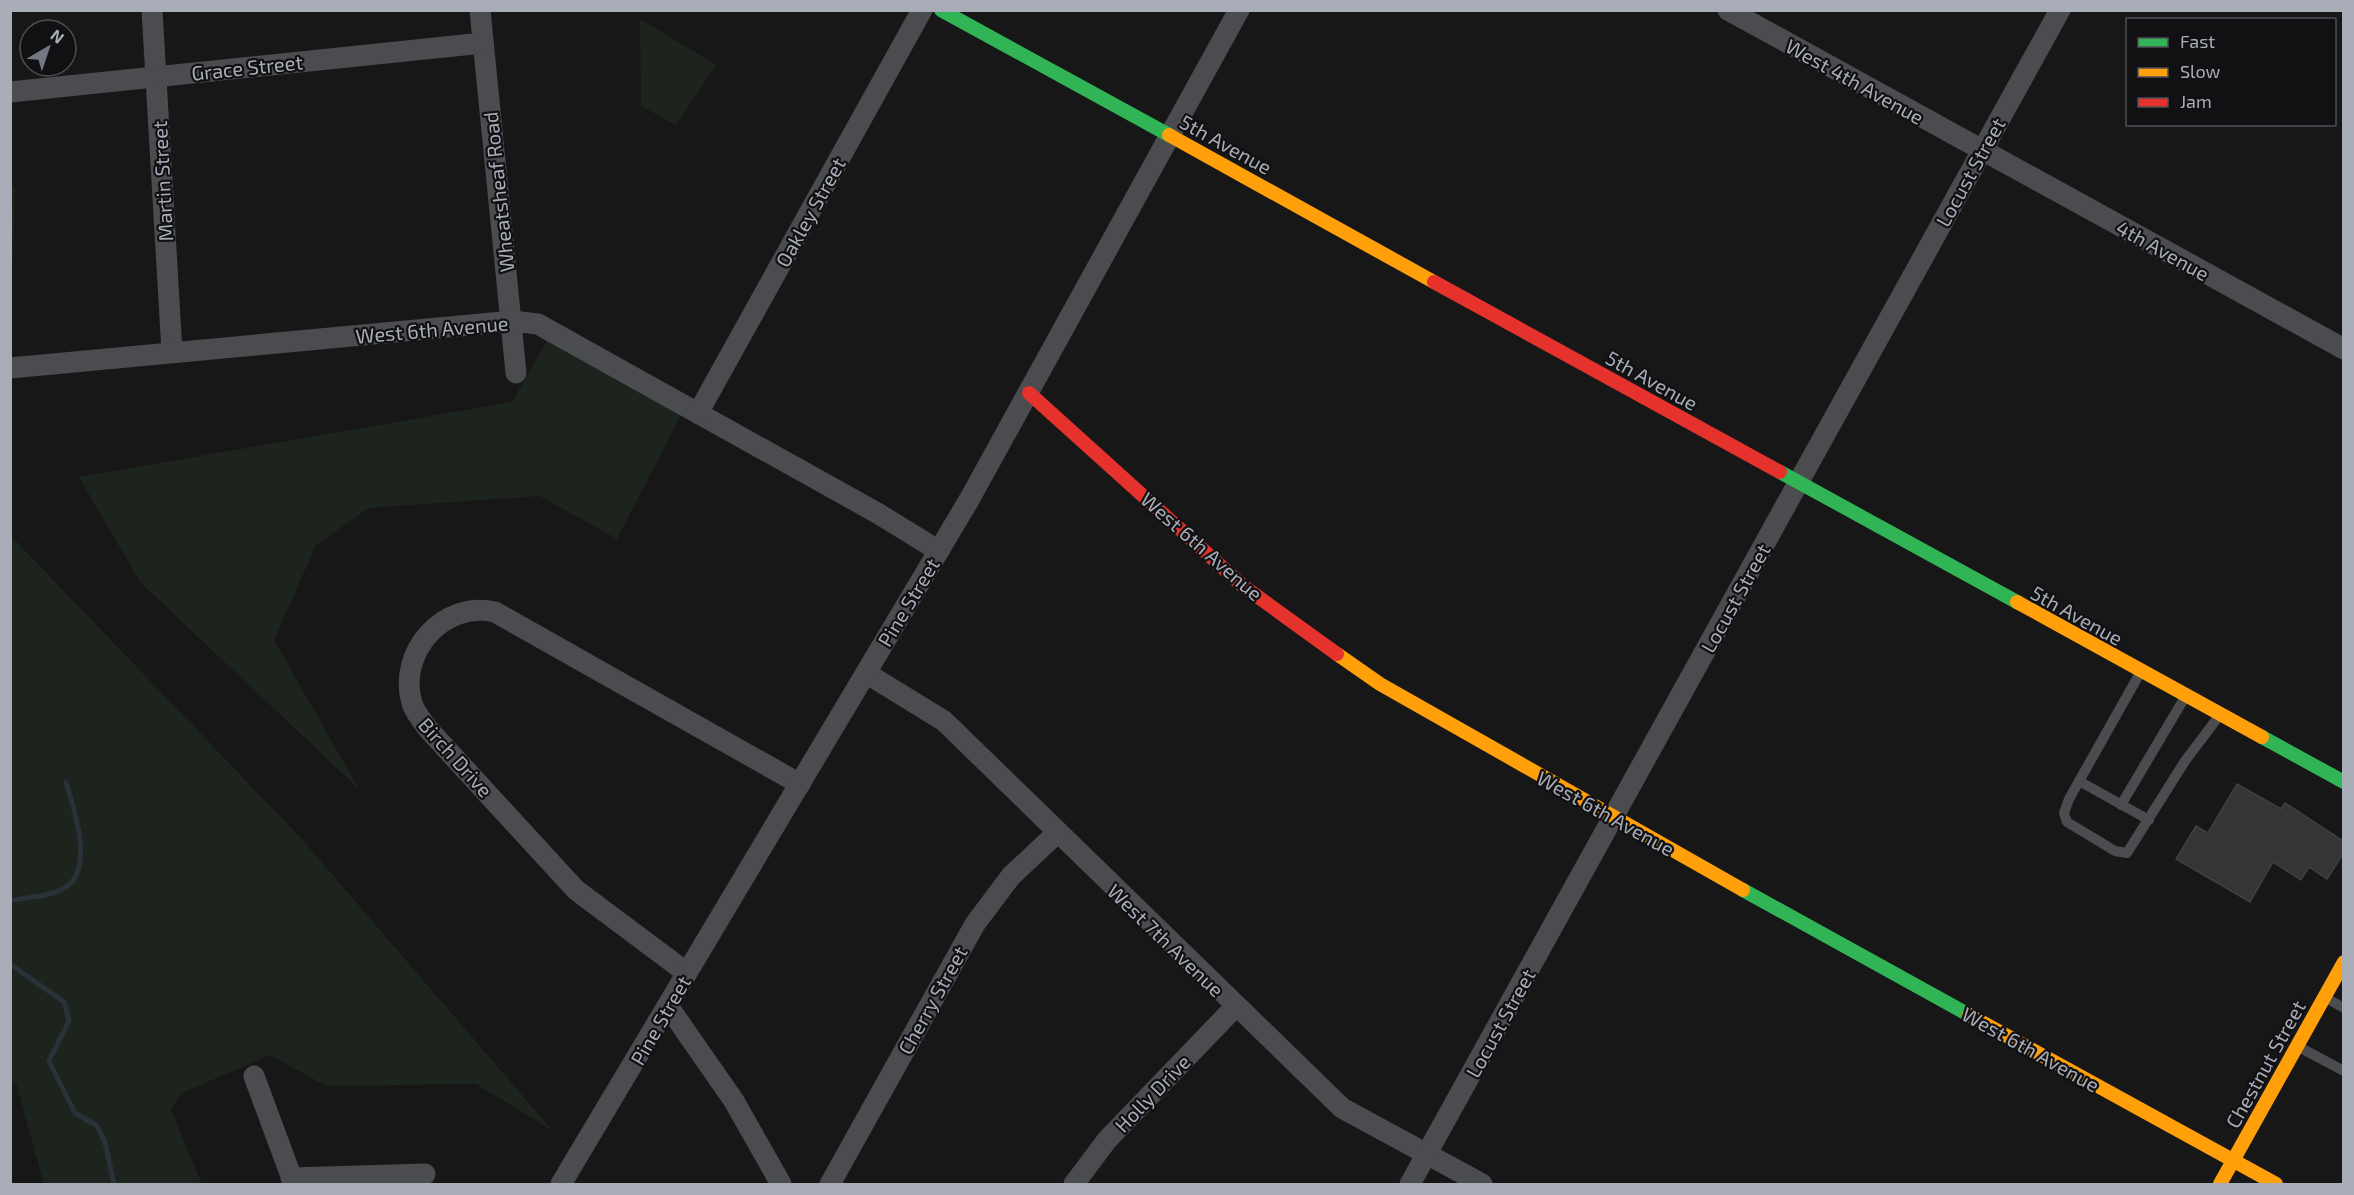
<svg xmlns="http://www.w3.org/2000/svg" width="2354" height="1195" font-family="'Exo 2',sans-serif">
	<rect width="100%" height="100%" fill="#171717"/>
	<!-- green -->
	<g fill="#1d241e">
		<path d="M640 19 716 65 676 125 641 106Z"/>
		<path d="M15 186 13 260 11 261V187Z"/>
		<path d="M547 341 685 407 617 539 540 496 369 508 316 545 274 640 359 789 140 582 79 477 512 402Z"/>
		<path d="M10 535 299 836 553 1131 476 1084 326 1086 270 1055 182 1093 171 1110 202 1184H44L16 1083H11Z"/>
	</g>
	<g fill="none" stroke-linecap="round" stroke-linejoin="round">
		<!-- stream -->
		<g stroke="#2a3239" stroke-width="5">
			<path d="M10 901C26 897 47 897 61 890 97 874 74 809 66 782"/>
			<path d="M10 964 64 1002 69 1021 49 1061 75 1113 97 1126 105 1142 114 1184"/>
		</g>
	</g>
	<!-- building -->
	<path fill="#353536" stroke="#3f4043" stroke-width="1.5" d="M2237 784 2281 809 2285 803 2343 841V854L2327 879 2309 867 2301 880 2273 862 2250 902 2176 859 2196 826 2208 833Z"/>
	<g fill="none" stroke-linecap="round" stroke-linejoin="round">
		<!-- lane -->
		<g stroke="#4b4c50" stroke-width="10">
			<path d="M2140 673 2069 799 2064 813 2067 822 2115 851 2127 853 2185 761 2219 716"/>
			<path d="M2079 781 2149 820"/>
			<path d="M2121 805 2185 697"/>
			<path d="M2326 998 2344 1008"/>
			<path d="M2297 1046 2344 1071"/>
		</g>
		<!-- street -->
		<g stroke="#4b4c50" stroke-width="21">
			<path d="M152 10 172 352"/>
			<path d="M480 10 516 373"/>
			<path d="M1728 10 2344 349"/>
			<path d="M10 92 483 43"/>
			<path d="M10 368 512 321 538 324 879 514 939 551"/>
			<path d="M698 413 922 10"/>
			<path d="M866 673 944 721 1342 1108 1482 1184"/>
			<path d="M687 973 576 890 429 730C423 722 415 713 412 703 397 652 444 600 495 612L800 784"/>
			<path d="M668 1006 734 1101 781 1184"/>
			<path d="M254 1076 294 1184"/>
			<path d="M291 1178 425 1174"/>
			<path d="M561 1184 969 500 1239 10"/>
			<path d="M830 1184 975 924 1011 876 1057 833"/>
			<path d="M1074 1184 1107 1140 1235 1007"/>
			<path d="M1410 1184 2060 10"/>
		</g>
		<!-- fast -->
		<g stroke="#30b455" stroke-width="14">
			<path d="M941 10 1169 135"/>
			<path d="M1780 472 2017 602"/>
			<path d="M2262 737 2344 782"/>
			<path d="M1743 890 1969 1015"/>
		</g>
		<!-- slow -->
		<g stroke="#ff9f0a" stroke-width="14">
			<path d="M1169 135 1434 282"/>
			<path d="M2017 602 2262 737"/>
			<path d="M1337 654 1380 684 1743 890"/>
			<path d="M1969 1015 2276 1184"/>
			<path d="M2220 1184 2344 962"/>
		</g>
		<!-- jam -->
		<g stroke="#e5322d" stroke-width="14">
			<path d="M1434 282 1780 472"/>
			<path d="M1029 393 1243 586 1337 654"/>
		</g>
	</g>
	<g text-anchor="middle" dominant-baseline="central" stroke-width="4.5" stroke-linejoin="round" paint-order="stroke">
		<!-- street labels -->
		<g font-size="20" fill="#a8adb8" stroke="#111113">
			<text transform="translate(247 67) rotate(-6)">Grace Street</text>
			<text transform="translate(1855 81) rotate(29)">West 4th Avenue</text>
			<text transform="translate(1226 144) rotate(29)">5th Avenue</text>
			<text transform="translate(1970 172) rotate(-61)">Locust Street</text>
			<text transform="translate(162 181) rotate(-93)">Martin Street</text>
			<text transform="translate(498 192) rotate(-96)">Wheatsheaf Road</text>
			<text transform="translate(810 212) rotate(-61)">Oakley Street</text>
			<text transform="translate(2163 250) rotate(29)">4th Avenue</text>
			<text transform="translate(432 329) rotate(-5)">West 6th Avenue</text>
			<text transform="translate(1652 380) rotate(29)">5th Avenue</text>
			<text transform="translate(1202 546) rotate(41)">West 6th Avenue</text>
			<text transform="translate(1735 598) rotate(-61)">Locust Street</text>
			<text transform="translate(908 602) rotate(-59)">Pine Street</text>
			<text transform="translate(2077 615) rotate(29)">5th Avenue</text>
			<text transform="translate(456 757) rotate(48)">Birch Drive</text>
			<text transform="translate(1606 813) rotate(29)">West 6th Avenue</text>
			<text transform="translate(1166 940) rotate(44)">West 7th Avenue</text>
			<text transform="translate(932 1000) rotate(-61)">Cherry Street</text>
			<text transform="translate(660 1020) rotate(-60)">Pine Street</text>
			<text transform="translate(1500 1023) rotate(-61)">Locust Street</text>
			<text transform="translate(2031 1049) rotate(29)">West 6th Avenue</text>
			<text transform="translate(2265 1064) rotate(-61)">Chestnut Street</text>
			<text transform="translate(1152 1093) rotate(-46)">Holly Drive</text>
		</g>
	</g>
	<!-- border -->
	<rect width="2354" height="1195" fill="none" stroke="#a8adb8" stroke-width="24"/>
	<!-- legend -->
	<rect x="2126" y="18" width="210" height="108" fill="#111113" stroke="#4d4f55" stroke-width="1.5"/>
	<rect x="2138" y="38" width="30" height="9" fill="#30b455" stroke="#4d4f55" stroke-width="1.5"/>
	<text x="2180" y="48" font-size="18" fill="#a8adb8">Fast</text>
	<rect x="2138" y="68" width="30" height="9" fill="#ff9f0a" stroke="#4d4f55" stroke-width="1.5"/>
	<text x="2180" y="78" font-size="18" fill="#a8adb8">Slow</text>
	<rect x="2138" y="98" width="30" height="9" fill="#e5322d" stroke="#4d4f55" stroke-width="1.5"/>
	<text x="2180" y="108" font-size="18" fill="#a8adb8">Jam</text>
	<!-- north arrow -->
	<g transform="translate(48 48) rotate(39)"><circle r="28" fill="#111113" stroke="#4d4f55" stroke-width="1.5"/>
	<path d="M0-4.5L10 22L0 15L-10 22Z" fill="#757880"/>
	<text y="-9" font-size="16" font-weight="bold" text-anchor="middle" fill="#a8adb8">N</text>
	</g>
</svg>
